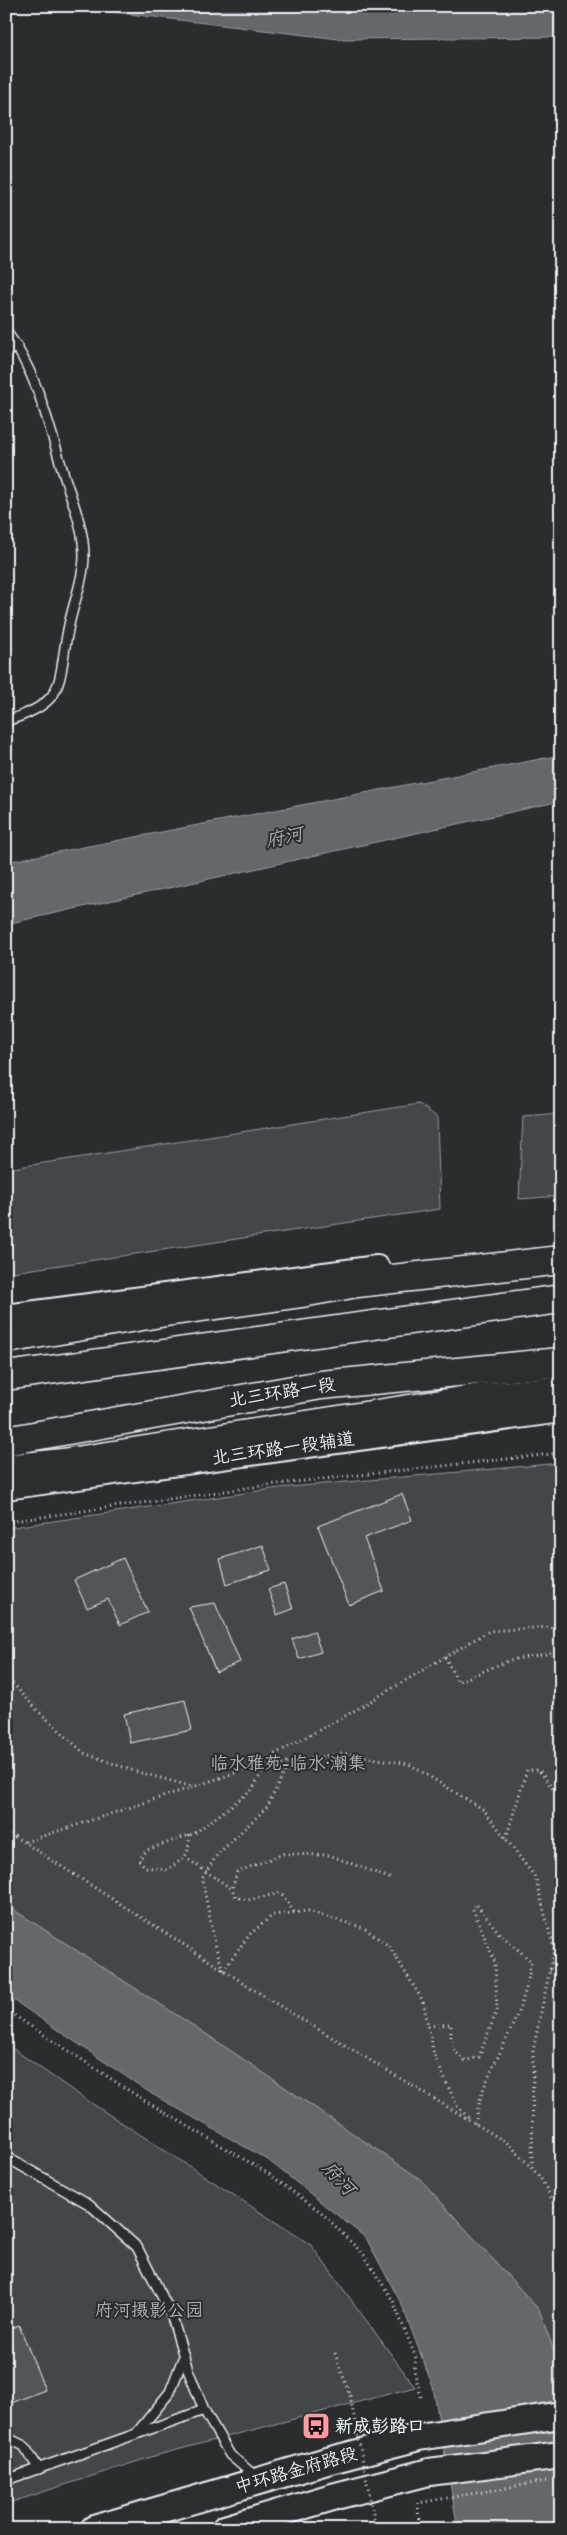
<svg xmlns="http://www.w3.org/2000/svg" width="567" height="2535" font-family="Itim,'LXGW WenKai TC',sans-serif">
	<rect width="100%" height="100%" fill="#2a2d2e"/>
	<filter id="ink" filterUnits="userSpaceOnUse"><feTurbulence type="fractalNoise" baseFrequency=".02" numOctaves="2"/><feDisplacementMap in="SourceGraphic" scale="10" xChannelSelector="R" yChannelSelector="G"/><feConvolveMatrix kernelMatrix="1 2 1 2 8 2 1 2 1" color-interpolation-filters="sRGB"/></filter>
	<g filter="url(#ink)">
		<!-- green -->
		<g fill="#424648" stroke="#959ca0">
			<path d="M419 1104 437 1117 440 1209 6 1273V1169Z"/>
			<path d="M561 1114V1196L519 1199 523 1117Z"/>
			<path d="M561 1463V2362H558L539 2310 420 2179 206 2034 6 1905V1528L279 1488Z"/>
			<path d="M6 2044 82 2097 311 2245 415 2387 154 2456 6 2504Z"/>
		</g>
		<!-- water -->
		<g fill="#63686b" stroke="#989fa3">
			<path d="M89 6H561V37L339 39 112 12Z"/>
			<path d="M561 755V801L6 924V862Z"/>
			<path d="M6 1905 206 2034 420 2179 539 2310 558 2362 561 2384V2529H458L433 2387 402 2305 366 2238 268 2160 152 2094 6 1995Z"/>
		</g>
		<!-- building -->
		<g fill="#535759" stroke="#e8f1f8">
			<path d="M402 1494 412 1520 364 1538 384 1591 349 1605 318 1526Z"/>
			<path d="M263 1545 271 1570 227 1584 220 1559Z"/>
			<path d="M123 1558 148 1612 120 1625 108 1599 87 1608 74 1580Z"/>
			<path d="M284 1584 293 1609 277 1615 268 1589Z"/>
			<path d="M215 1603 240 1662 216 1672 189 1607Z"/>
			<path d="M314 1631 321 1652 299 1659 292 1639Z"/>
			<path d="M185 1700 192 1730 130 1743 124 1714Z"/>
			<path d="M19 2325 45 2390 6 2405V2330Z"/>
		</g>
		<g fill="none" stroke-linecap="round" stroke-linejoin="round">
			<defs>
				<g id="lane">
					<path d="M6 331C38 374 48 424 64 475 72 501 84 528 84 556 84 580 72 606 68 630 57 684 68 702 6 721"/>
					<path d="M6 351 18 347"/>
					<path d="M6 2157 89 2204 137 2247 171 2314 188 2370 204 2410 230 2455 256 2477"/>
					<path d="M135 2435 170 2392 184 2356"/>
					<path d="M6 2437 24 2446 39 2469"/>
					<path d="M6 2480 204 2410"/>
				</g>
				<g id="secondary">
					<path d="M6 1317 377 1268"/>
					<path d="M6 1487 561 1410"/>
				</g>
				<g id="primary">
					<path d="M94 2529 327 2461 419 2437 561 2415"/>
					<path d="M225 2529 336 2496 429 2472"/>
				</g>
				<g id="highway">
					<path d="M6 1339 166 1312 302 1293 357 1283 561 1260"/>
					<path d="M6 1376 561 1299"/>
					<path d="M6 1441 321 1385 561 1362"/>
					<path d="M6 1469 63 1463 480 1398 561 1390"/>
				</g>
			</defs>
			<!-- lane casing -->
			<use href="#lane" stroke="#e8f1f8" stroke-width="12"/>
			<!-- secondary casing -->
			<use href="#secondary" stroke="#e8f1f8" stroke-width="28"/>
			<!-- primary casing -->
			<use href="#primary" stroke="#e8f1f8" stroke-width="30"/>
			<!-- highway casing -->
			<use href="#highway" stroke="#e8f1f8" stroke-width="31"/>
			<!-- path -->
			<g stroke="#e8f1f8" stroke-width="3" stroke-dasharray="1 4" stroke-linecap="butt">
				<path d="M6 1522 268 1485 561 1453"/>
				<path d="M445 1657 458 1682 510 1660 557 1652 561 1654"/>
				<path d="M6 1676 37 1710 84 1753 134 1771 194 1787"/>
				<path d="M247 1769 342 1753 409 1764 484 1810 535 1877 554 1949 533 2051 532 2168"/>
				<path d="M6 1831 275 2003 509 2144 540 2177 561 2216"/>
				<path d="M189 1835C190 1857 184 1858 167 1870L145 1867 139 1860 147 1850 189 1835 195 1833 251 1791 265 1767"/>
				<path d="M506 1838 527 1770H539L561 1800"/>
				<path d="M25 1842 247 1769 347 1715 489 1631 550 1627 561 1631"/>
				<path d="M217 1879 232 1889"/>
				<path d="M294 1912 281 1893 248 1900 236 1897 232 1889 237 1872 283 1854 329 1855 392 1879"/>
				<path d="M552 1963 561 1960"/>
				<path d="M223 1970 250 1934 273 1915 308 1911 364 1928 389 1946 423 2001 434 2055 457 2106 471 2120"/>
				<path d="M223 1970 216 1948 202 1879 217 1855 267 1807 289 1763"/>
				<path d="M550 1970 561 1973"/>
				<path d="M6 2010 142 2099 269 2174 322 2213 364 2255 393 2301 416 2358 414 2370 421 2397"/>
				<path d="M428 2026 451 2024V2047L465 2061 479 2057 497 2010 495 1962 472 1907 476 1904 499 1933 531 1961C527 2005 503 2043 486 2083 480 2095 478 2110 475 2124"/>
				<path d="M419 2529 418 2503 546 2481"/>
			</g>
			<!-- lane -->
			<use href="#lane" stroke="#2a2d2e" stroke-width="9"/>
			<!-- secondary -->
			<use href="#secondary" stroke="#2a2d2e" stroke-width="24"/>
			<!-- primary -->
			<use href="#primary" stroke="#2a2d2e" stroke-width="26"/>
			<!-- highway -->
			<use href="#highway" stroke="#2a2d2e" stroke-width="28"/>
			<defs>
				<path id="primary-bridge" d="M429 2472 561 2455"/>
			</defs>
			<!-- primary-bridge casing -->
			<use href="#primary-bridge" stroke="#e8f1f8" stroke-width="30" stroke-linecap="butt"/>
			<!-- path-bridge -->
			<g stroke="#e8f1f8" stroke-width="3" stroke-dasharray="1 4" stroke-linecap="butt">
				<path d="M189 1860 217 1879"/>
				<path d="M335 2353 350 2396 376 2529"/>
			</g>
			<!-- primary-bridge -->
			<use href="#primary-bridge" stroke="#2a2d2e" stroke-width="26"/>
		</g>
	</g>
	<!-- icons -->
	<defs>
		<symbol id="bus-square" viewBox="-11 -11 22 22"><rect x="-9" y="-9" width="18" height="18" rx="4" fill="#ff9aa2" stroke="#2a2d2e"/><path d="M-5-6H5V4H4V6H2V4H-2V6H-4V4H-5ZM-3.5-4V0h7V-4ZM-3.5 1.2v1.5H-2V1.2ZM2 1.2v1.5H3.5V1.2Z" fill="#111"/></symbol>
	</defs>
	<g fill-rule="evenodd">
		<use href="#bus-square" x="300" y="2410" width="32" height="32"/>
	</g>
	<g text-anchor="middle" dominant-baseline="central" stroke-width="4" stroke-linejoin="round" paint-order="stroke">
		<!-- street labels -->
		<g font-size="18" fill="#e8f1f8" stroke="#2a2d2e">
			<text transform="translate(282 1392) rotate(-9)">北三环路一段</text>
			<text transform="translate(283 1448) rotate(-8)">北三环路一段辅道</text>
			<text transform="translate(296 2470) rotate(-16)">中环路金府路段</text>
		</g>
		<!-- park labels -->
		<g font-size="18" fill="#aeb5ba" stroke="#2a2d2e">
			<text x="288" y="1763">临水雅苑-临水·潮集</text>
			<text x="149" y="2310">府河摄影公园</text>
		</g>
		<!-- poi labels -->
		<g font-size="18" font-weight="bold" fill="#e8f1f8" stroke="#2a2d2e" text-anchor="start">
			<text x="335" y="2426">新成彭路口</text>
		</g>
		<!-- water labels -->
		<g font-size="19" font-style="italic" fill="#acb3b9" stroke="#2a2d2e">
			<text transform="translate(284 837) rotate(-12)">府河</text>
			<text transform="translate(339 2178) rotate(47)">府河</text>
		</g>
	</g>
	<!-- margin -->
	<rect width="567" height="2535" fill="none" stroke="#2a2d2e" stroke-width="25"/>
	<rect x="12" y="12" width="542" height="2510" fill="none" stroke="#e8f1f8" stroke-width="2" filter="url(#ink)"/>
</svg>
